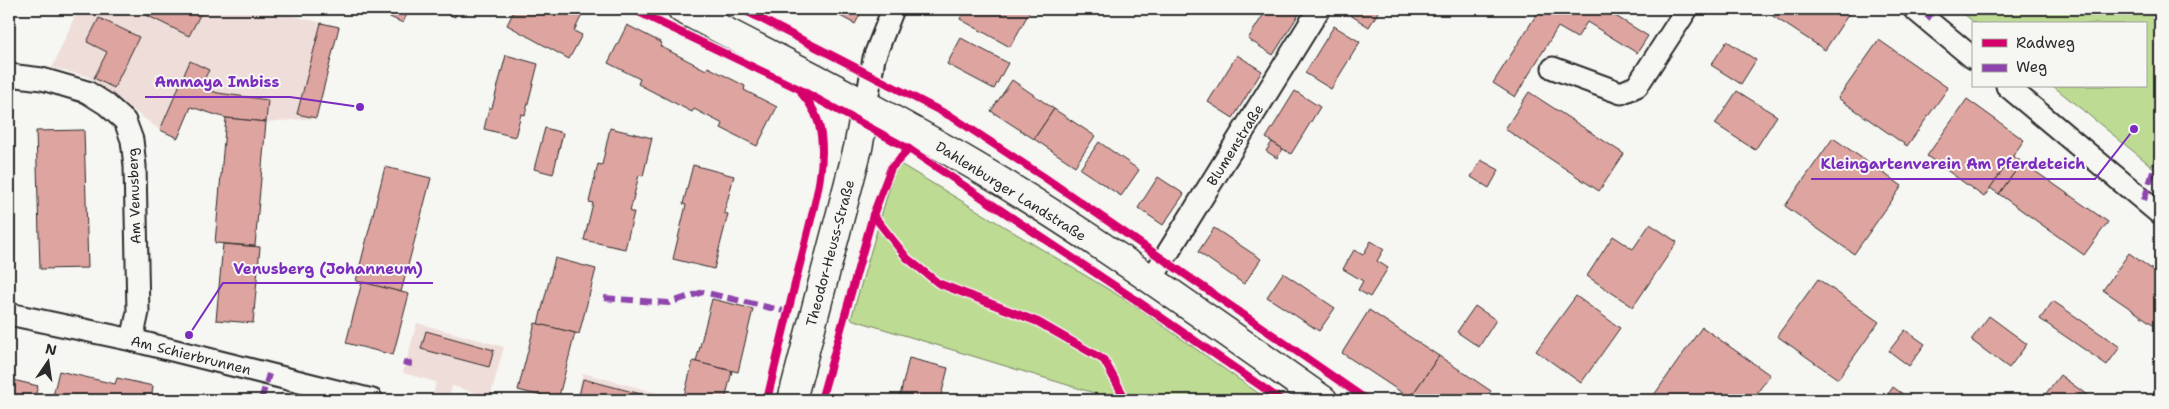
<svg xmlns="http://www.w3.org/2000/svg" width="2169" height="409" font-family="'Shantell Sans',sans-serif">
	<rect width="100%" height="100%" fill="#f6f6f2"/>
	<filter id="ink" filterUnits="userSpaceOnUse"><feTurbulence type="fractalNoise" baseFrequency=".02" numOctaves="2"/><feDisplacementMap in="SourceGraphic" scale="10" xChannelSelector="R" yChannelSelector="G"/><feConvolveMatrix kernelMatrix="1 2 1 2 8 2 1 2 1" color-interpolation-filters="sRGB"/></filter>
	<g filter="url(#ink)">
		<!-- built -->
		<g fill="#efddd9">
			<path d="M78 9H264L339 27 316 118 266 122 226 118 192 107 178 138 160 130 87 76 52 68Z"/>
			<path d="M417 323 504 347 490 397 452 386 449 399 433 395 436 382 403 373Z"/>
			<path d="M583 373 661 394 659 400H576Z"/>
		</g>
		<!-- green -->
		<g fill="#bddb93" stroke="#74835f">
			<path d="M1958 9H2160V173L2053 86H2145V24H1976Z"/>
			<path d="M897 162 1131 303 1268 400H1117L851 319Z"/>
		</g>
		<!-- building -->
		<g fill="#dea4a0" stroke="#2b2b2b">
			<path d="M134 9H193L201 13 189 36Z"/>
			<path d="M380 9H409L403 23 379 12Z"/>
			<path d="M435 9H457L455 17Z"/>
			<path d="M515 9H585L574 31 582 35 569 59 507 25Z"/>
			<path d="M827 9H863L855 24Z"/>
			<path d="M965 9H1031L1010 47 960 19Z"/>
			<path d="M1267 9H1302L1273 55 1248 39Z"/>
			<path d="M1345 9H1380L1369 27 1344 11Z"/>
			<path d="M1540 9H1604L1648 36 1637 53 1587 22 1577 38 1558 27 1515 97 1493 83Z"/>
			<path d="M1762 9H1852L1825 50Z"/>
			<path d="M99 18 139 37 114 88 94 78 107 52 87 42Z"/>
			<path d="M321 23 339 27 316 118 297 114Z"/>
			<path d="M627 25 662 43 660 46 706 70 708 67 745 86 744 90 777 107 757 146 721 128 723 124 694 109 692 112 638 84 640 79 608 63Z"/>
			<path d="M1334 26 1360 42 1331 89 1305 73Z"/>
			<path d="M961 38 1008 63 994 89 947 64Z"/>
			<path d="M1879 40 1948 88 1907 146 1838 98Z"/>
			<path d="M1727 41 1756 60 1741 84 1711 65Z"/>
			<path d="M506 55 538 64 525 115 521 114 515 137 484 129 489 108H492Z"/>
			<path d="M1237 55 1262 71 1233 118 1208 102Z"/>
			<path d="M190 61 209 70 200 87 218 93 268 100 266 122 226 118 191 107 178 138 160 130Z"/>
			<path d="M1012 80 1054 109 1034 139 991 111Z"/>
			<path d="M1295 91 1320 107 1291 154 1266 138Z"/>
			<path d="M1737 91 1777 116 1755 150 1715 124Z"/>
			<path d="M1529 92 1624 154 1599 191 1505 129Z"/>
			<path d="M1967 99 2024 140 1984 197 1927 156Z"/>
			<path d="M1054 109 1095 136 1075 166 1034 139Z"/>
			<path d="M226 118 266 122 255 246 215 243Z"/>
			<path d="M545 128 563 133 553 174 534 169Z"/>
			<path d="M610 128 652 138 643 176 639 175 636 187 630 212H634L625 249 584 240 593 203 589 202 598 164 602 165Z"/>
			<path d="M84 130 88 268 40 269 36 131Z"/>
			<path d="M1833 138 1902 186 1854 254 1785 206Z"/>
			<path d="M1099 142 1139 170 1121 196 1080 169Z"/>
			<path d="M1272 142 1283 149 1277 158 1266 151Z"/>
			<path d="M2013 156 2022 162 1999 194 1990 188Z"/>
			<path d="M1481 160 1499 170 1489 188 1471 177Z"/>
			<path d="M2022 162 2108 222 2084 255 1999 194Z"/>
			<path d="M693 165 734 176 724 213 728 214 714 269 673 259 686 205 683 204Z"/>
			<path d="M385 167 431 178 401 292 356 281Z"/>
			<path d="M1158 177 1184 194 1163 225 1138 208Z"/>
			<path d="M1650 224 1677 242 1633 307 1587 276 1613 236 1633 249Z"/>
			<path d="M1214 228 1261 259 1244 284 1198 252Z"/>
			<path d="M1371 241 1384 249 1377 261 1388 268 1370 297 1358 290 1363 281 1343 269 1354 250 1363 255Z"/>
			<path d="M223 244 260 247 253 323 216 320Z"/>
			<path d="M2129 253 2160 275V329L2103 290Z"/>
			<path d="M555 258 596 269 579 334 538 324Z"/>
			<path d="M1283 273 1335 308 1319 331 1267 297Z"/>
			<path d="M1818 279 1879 322 1838 379 1777 336Z"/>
			<path d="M362 282 409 294 393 355 346 343Z"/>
			<path d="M1576 296 1620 328 1581 383 1536 351Z"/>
			<path d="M712 299 753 309 738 372 696 362Z"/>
			<path d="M2053 301 2120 347 2107 365 2040 319Z"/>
			<path d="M1475 306 1496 320 1479 347 1457 332Z"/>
			<path d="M1369 310 1439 356 1410 398 1342 353Z"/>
			<path d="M1989 316 2027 344 2009 368 1971 340Z"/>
			<path d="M535 323 575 333 558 400 518 390Z"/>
			<path d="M1702 327 1770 375 1752 400H1663L1654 395Z"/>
			<path d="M1905 330 1925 344 1909 366 1889 351Z"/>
			<path d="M426 331 494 350 489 367 421 349Z"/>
			<path d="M1439 356 1491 391 1484 400H1413L1410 398Z"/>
			<path d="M909 358 948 368 940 400H899Z"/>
			<path d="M693 361 732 371 725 400H683Z"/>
			<path d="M59 371 115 384 117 378 153 386 152 394 180 400H52Z"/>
			<path d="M2060 375 2087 395 2083 400H2041Z"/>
			<path d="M9 379 38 386 34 400H9Z"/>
			<path d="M583 379 656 398V400H578Z"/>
			<path d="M1893 387 1911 400H1884Z"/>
		</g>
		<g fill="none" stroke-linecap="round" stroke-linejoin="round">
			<defs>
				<g id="street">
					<path d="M1914 9 1973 58"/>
					<path d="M1553 68 1621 93 1637 86 1687 9"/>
					<path d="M9 75 42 79 87 92 106 104 125 121 132 140 135 166 138 312 132 340"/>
					<path d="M2007 86 2160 214"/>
					<path d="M866 106 874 58 893 9"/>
					<path d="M1151 280 1319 9"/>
					<path d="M9 314 132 340 372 400"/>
				</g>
				<g id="secondary">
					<path d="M682 9C780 60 880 110 975 166 1095 237 1209 320 1323 400"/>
					<path d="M792 400 858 148 866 106"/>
				</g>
			</defs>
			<!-- street casing -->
			<use href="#street" stroke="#2b2b2b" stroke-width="25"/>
			<!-- secondary casing -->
			<use href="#secondary" stroke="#2b2b2b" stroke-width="31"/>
			<!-- street -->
			<use href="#street" stroke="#f6f6f2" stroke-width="21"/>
			<!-- secondary -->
			<use href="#secondary" stroke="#f6f6f2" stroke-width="28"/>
			<!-- quiet -->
			<g stroke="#8e44ad" stroke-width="6" stroke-dasharray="12 6" stroke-linecap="butt">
				<path d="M1927 19 1934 9"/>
				<path d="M2144 200 2160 150"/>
				<path d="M604 298 669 303 703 292 788 312"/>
				<path d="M403 362 412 364"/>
				<path d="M261 400 269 374"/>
			</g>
			<defs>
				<g id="cycleway">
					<path d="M632 9 797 88 909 149 1139 302 1281 400"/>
					<path d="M742 9 954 118 1044 177 1367 400"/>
					<path d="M873 215 907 258 938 283 1038 322 1104 360 1126 400"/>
					<path d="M767 400C779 349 791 299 804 248 812 212 826 172 821 135 819 119 813 106 802 94"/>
					<path d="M821 400 873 215 891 168 909 149"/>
				</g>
			</defs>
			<!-- cycleway casing -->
			<use href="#cycleway" stroke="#f6f6f2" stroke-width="11"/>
			<!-- cycleway -->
			<use href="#cycleway" stroke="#d6006c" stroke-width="8"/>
		</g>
	</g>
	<g text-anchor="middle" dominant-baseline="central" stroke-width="4" stroke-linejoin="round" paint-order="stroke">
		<!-- street labels -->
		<g font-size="14" fill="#2b2b2b" stroke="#f6f6f2">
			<text transform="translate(1235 145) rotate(-58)">Blumenstraße</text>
			<text transform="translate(1011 191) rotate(32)">Dahlenburger Landstraße</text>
			<text transform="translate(134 196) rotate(-92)">Am Venusberg</text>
			<text transform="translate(830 253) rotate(-75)">Theodor-Heuss-Straße</text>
			<text transform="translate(191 355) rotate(14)">Am Schierbrunnen</text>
		</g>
	</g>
	<!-- callouts -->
	<path fill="none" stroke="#7b2cbf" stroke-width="2" d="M360 107L290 97H145M2134 129L2095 179H1811M189 335L223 283H433"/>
	<g fill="#7b2cbf" stroke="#f6f6f2" stroke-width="2">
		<circle cx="360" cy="107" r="5"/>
		<circle cx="2134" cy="129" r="5"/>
		<circle cx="189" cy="335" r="5"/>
	</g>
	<g font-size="15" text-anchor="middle" font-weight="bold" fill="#7b2cbf" stroke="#f6f6f2" stroke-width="4" stroke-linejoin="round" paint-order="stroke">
		<text x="217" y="87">Ammaya Imbiss</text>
		<text x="1953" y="169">Kleingartenverein Am Pferdeteich</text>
		<text x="328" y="274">Venusberg (Johanneum)</text>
	</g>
	<!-- margin -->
	<rect width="2169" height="409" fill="none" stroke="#f6f6f2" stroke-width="30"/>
	<rect x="15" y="15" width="2139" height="379" fill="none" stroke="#2b2b2b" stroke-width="2" filter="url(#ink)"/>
	<!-- legend -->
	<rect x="1972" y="22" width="175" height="65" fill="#f6f6f2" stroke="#a5a5a2"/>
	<rect x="1982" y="39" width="25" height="8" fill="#d6006c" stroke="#a5a5a2"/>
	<text x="2016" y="48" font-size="15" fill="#2b2b2b">Radweg</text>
	<rect x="1982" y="64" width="25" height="8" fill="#8e44ad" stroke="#a5a5a2"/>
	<text x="2016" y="72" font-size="15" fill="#2b2b2b">Weg</text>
	<!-- north arrow -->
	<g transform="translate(48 362) rotate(13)" stroke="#f6f6f2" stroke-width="4" paint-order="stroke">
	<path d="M0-4L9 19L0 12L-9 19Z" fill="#2b2b2b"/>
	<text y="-8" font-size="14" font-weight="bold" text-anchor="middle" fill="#2b2b2b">N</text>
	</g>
</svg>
